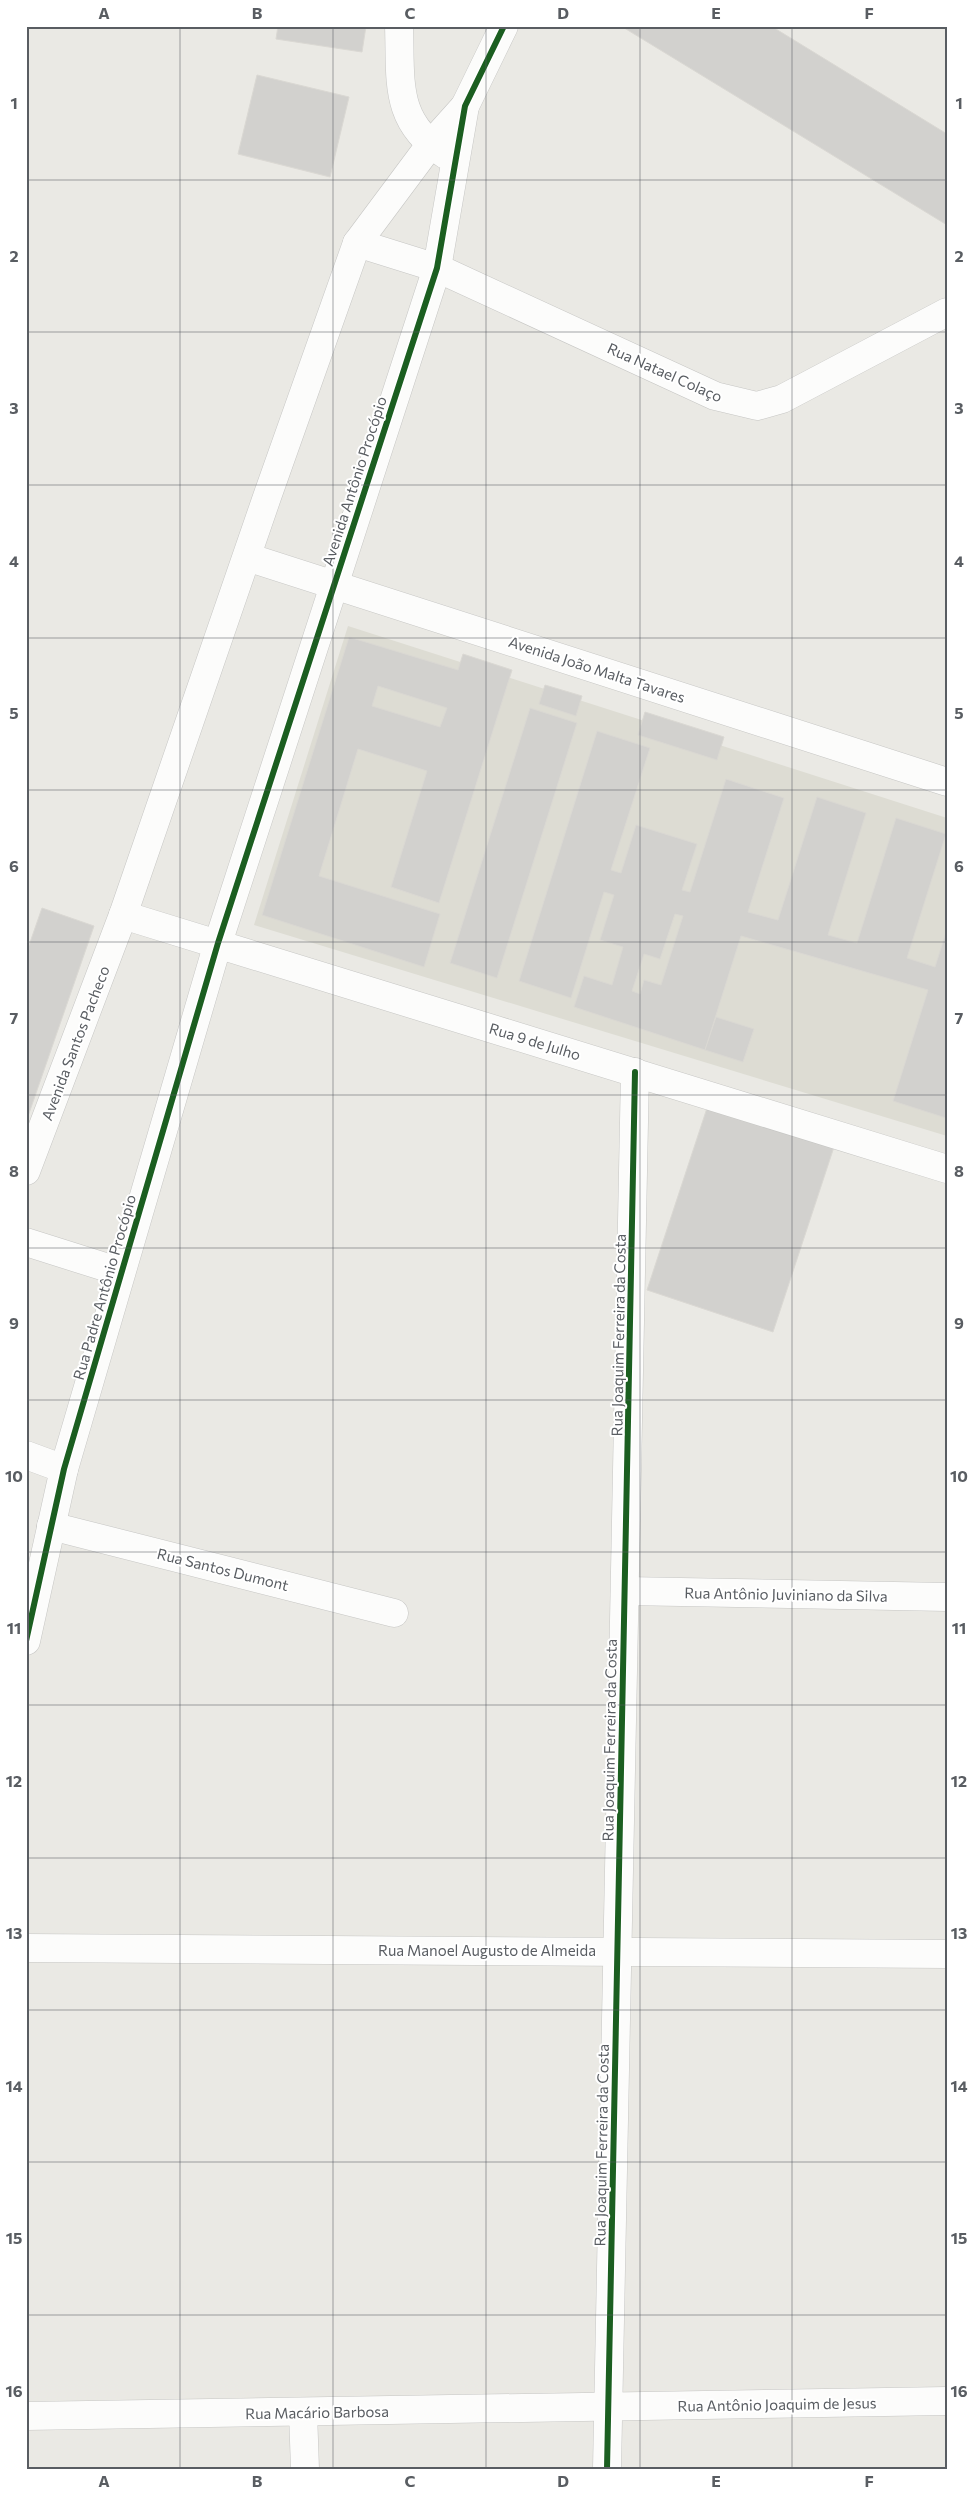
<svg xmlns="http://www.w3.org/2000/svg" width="973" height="2495" font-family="Commissioner,sans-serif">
	<rect width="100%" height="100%" fill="#eae9e4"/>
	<!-- education -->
	<path fill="#dddcd3" d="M348 626 947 818V1136L254 925Z"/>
	<!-- building -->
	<g fill="#d2d1ce" stroke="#dad8d3" fill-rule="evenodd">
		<path d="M278 26H366L362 52 276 39Z"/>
		<path d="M621 26H771L947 134V225Z"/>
		<path d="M257 75 349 97 330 177 238 154Z"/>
		<path d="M349 637 458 670 463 654 512 670 439 903 391 887 427 771 358 749 319 876 440 914 424 967 262 915ZM378 686 447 708 440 727 372 706Z"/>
		<path d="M545 685 582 696 576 716 539 704Z"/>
		<path d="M530 708 577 723 497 978 450 963Z"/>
		<path d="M645 712 724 737 717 760 638 735Z"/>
		<path d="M597 731 650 748 611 870 621 873 636 825 697 844 682 890 690 892 726 779 784 798 748 912 778 920 817 797 866 813 828 935 857 943 896 818 946 834 907 958 935 967 947 929 946 1118 893 1101 928 990 741 936 705 1050 574 1007 584 976 612 985 623 947 600 940 614 895 604 892 571 998 519 981ZM675 914 683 916 661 985 644 980 640 994 632 991 644 954 660 959Z"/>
		<path d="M42 908 94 926 26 1122V954Z"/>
		<path d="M716 1017 754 1029 743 1062 705 1050Z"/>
		<path d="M708 1105 834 1147 773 1332 647 1290Z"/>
	</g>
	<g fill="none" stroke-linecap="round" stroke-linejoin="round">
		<defs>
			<g id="minor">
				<path d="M399 26C401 81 393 122 446 155"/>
				<path d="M357 243 437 268 715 396 757 406 782 399 947 312"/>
				<path d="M247 557 947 782"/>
				<path d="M123 915 947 1169"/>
				<path d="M26 1171 123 915 267 497 357 243 430 145 465 106"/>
				<path d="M26 1242 121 1272"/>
				<path d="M26 1455 64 1469"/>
				<path d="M51 1526 394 1613"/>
				<path d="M625 1591 947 1597"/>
				<path d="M26 1641 64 1469 218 943 437 268 465 106 504 26"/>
				<path d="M26 1948 947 1954"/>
				<path d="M303 2412 305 2469"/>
				<path d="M26 2416 947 2401"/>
				<path d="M607 2469 635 1072"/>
			</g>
		</defs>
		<!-- minor casing -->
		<use href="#minor" stroke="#c6c6c4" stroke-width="29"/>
		<!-- minor -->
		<use href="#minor" stroke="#fcfcfb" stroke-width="28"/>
		<defs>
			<g id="cycleway">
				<path d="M26 1641 64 1469 218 943 437 268 465 106 504 26"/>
				<path d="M607 2469 635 1072"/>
			</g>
		</defs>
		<!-- cycleway casing -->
		<use href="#cycleway" stroke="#fff" stroke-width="9"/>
		<!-- cycleway -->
		<use href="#cycleway" stroke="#1b5e20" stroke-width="6"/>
	</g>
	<!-- grid -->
	<path fill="none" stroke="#595d62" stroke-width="1" stroke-opacity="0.55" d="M180 26V2469M333 26V2469M486 26V2469M640 26V2469M792 26V2469M26 180H947M26 332H947M26 485H947M26 638H947M26 790H947M26 942H947M26 1095H947M26 1248H947M26 1400H947M26 1552H947M26 1705H947M26 1858H947M26 2010H947M26 2162H947M26 2315H947"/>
	<g text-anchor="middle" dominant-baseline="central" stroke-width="4" stroke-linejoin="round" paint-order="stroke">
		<!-- street labels -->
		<g font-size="15" fill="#595d62" stroke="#fff">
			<text transform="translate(665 372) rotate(24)">Rua Natael Colaço</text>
			<text transform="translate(354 481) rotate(-72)">Avenida Antônio Procópio</text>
			<text transform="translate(597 669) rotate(18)">Avenida João Malta Tavares</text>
			<text transform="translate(535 1041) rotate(17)">Rua 9 de Julho</text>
			<text transform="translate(75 1043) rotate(-69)">Avenida Santos Pacheco</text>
			<text transform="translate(104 1287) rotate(-74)">Rua Padre Antônio Procópio</text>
			<text transform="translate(618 1335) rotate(-89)">Rua Joaquim Ferreira da Costa</text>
			<text transform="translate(223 1569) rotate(14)">Rua Santos Dumont</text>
			<text transform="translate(786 1594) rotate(1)">Rua Antônio Juviniano da Silva</text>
			<text transform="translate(609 1740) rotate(-89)">Rua Joaquim Ferreira da Costa</text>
			<text x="487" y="1950">Rua Manoel Augusto de Almeida</text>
			<text transform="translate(601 2145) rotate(-89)">Rua Joaquim Ferreira da Costa</text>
			<text transform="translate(777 2404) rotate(-1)">Rua Antônio Joaquim de Jesus</text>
			<text transform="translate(317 2412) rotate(-1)">Rua Macário Barbosa</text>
		</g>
	</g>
	<!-- border -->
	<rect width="973" height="2495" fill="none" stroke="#ffffff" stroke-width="55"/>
	<rect x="28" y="28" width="918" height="2440" fill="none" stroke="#595d62" stroke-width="2"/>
	<g font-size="16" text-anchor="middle" font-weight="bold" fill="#595d62">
		<text x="104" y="19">A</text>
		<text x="257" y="19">B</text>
		<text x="410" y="19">C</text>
		<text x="563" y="19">D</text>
		<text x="716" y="19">E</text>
		<text x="869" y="19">F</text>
		<text x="14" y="109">1</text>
		<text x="959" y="109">1</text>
		<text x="14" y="262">2</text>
		<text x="959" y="262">2</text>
		<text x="14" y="414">3</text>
		<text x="959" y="414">3</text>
		<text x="14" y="567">4</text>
		<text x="959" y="567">4</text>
		<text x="14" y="719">5</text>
		<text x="959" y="719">5</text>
		<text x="14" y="872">6</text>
		<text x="959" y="872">6</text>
		<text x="14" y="1024">7</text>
		<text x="959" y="1024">7</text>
		<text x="14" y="1177">8</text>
		<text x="959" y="1177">8</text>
		<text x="14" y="1329">9</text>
		<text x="959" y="1329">9</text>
		<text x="14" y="1482">10</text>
		<text x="959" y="1482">10</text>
		<text x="14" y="1634">11</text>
		<text x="959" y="1634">11</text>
		<text x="14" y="1787">12</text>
		<text x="959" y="1787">12</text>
		<text x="14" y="1939">13</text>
		<text x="959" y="1939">13</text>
		<text x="14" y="2092">14</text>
		<text x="959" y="2092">14</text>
		<text x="14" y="2244">15</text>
		<text x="959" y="2244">15</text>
		<text x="14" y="2397">16</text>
		<text x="959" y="2397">16</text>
		<text x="104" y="2487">A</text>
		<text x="257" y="2487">B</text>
		<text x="410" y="2487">C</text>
		<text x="563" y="2487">D</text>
		<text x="716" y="2487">E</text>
		<text x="869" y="2487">F</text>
	</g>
</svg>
